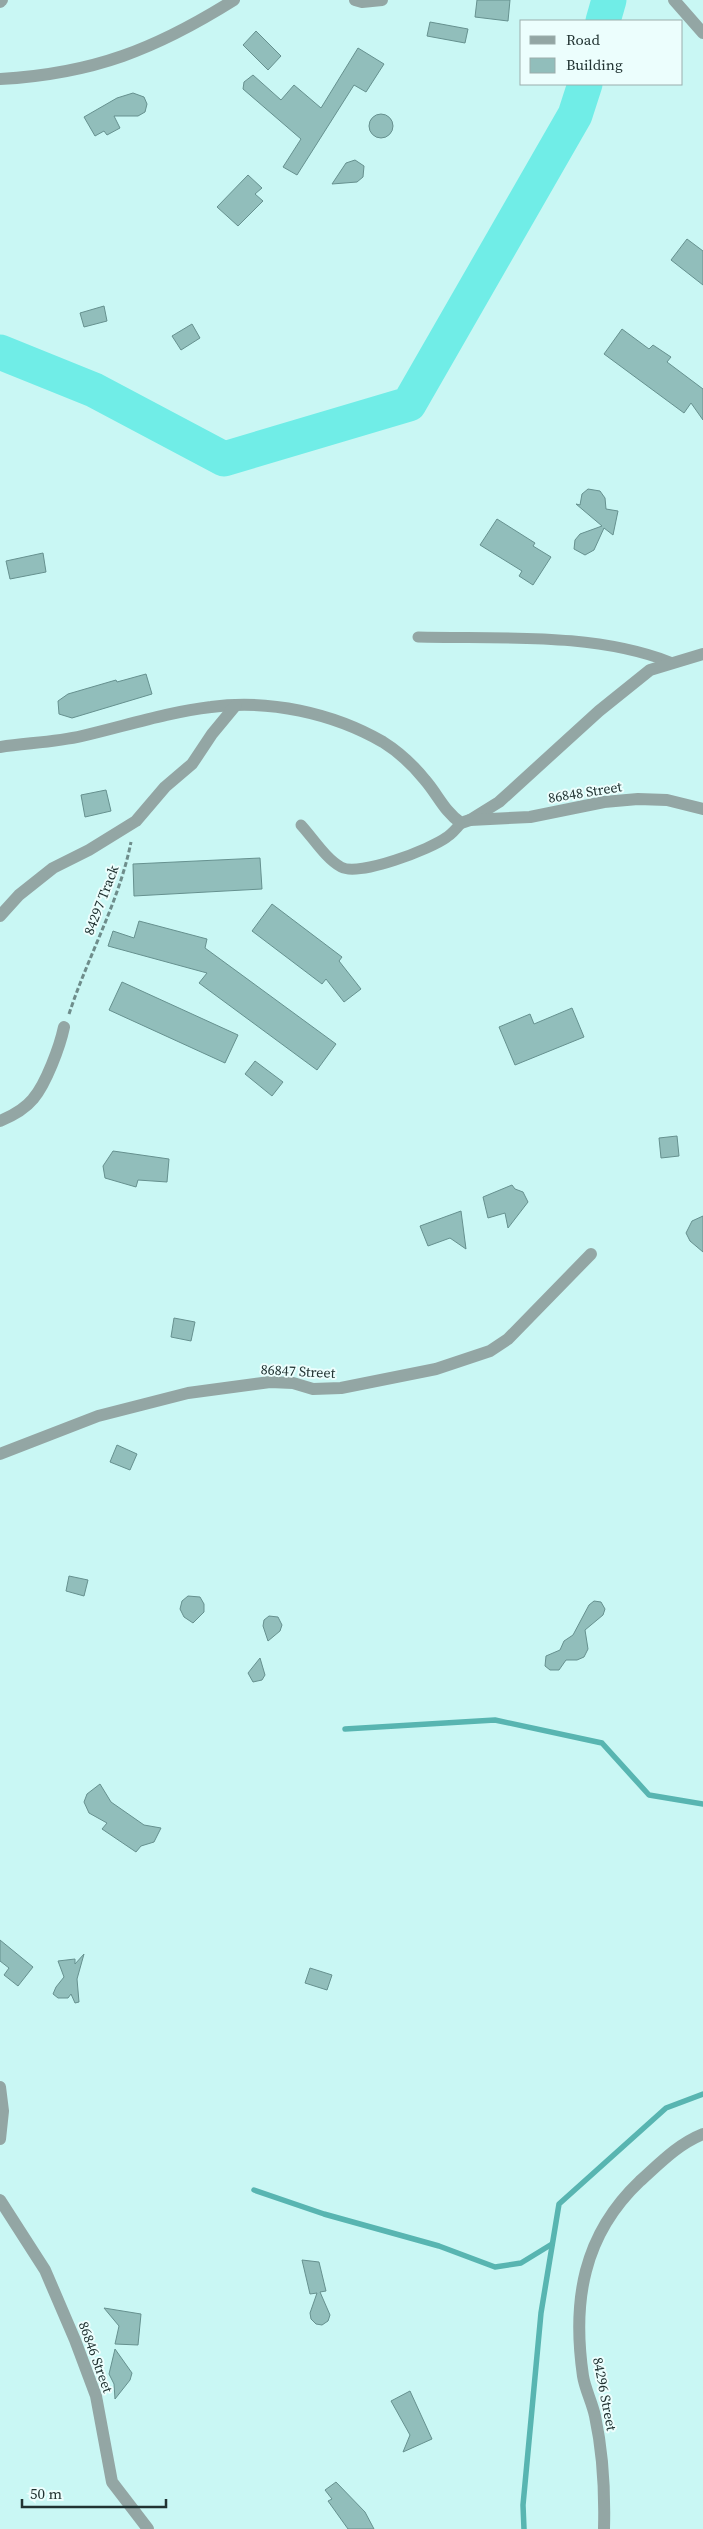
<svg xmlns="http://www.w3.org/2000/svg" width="703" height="2529" font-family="'Source Serif 4',serif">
	<rect width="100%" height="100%" fill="#c9f7f4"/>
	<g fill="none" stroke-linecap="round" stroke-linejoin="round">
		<!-- stream -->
		<g stroke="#58b5b1" stroke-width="5.5">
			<path d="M345 1729 495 1720 602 1743 649 1795 703 1804"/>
			<path d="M254 2190 324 2214 439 2246 495 2267 521 2263 552 2244"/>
			<path d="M524 2529 523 2505 541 2313 559 2204 666 2108 703 2094"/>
		</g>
		<!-- river -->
		<g stroke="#70ede7" stroke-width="35">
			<path d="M603 21 609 0"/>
			<path d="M0 352 94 390 224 459 409 404 575 115 585 84"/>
		</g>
	</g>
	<!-- building -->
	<g fill="#91bebb" stroke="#66918f">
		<path d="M477 0H510L508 21 475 17Z"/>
		<path d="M430 22 468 29 465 43 427 36Z"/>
		<path d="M256 31 281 56 268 70 243 45Z"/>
		<path d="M358 48 384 64 366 92 354 85 297 175 283 167 301 139 243 89 244 82 253 75 281 100 294 85 321 108Z"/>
		<path d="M133 93 144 97 147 104 145 112 138 116H114L120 128 107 135 104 131 95 136 84 117 117 98Z"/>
		<circle cx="381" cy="126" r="12"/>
		<path d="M355 160 364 166 363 177 357 182 332 184 346 163Z"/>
		<path d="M248 175 262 188 255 194 263 201 238 226 217 207Z"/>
		<path d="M687 239 703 251V285L671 260Z"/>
		<path d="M104 306 107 321 84 327 80 313Z"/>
		<path d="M192 324 200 338 181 350 172 336Z"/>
		<path d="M622 329 649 349 653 345 671 357 667 362 703 389V420L691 403 684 413 604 354Z"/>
		<path d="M588 489 600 491 605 498 606 509 618 511 613 535 604 528 594 550 585 555 574 549 575 540 580 534 602 526 576 504 580 505 582 494Z"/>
		<path d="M497 519 535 543 533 546 551 557 533 585 519 576 522 571 480 545Z"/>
		<path d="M43 553 46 572 10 579 6 561Z"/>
		<path d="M146 674 152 694 72 718 59 714 58 701 68 694 116 680 117 682Z"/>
		<path d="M106 790 111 811 85 817 81 795Z"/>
		<path d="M260 858 262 889 134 896 133 864Z"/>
		<path d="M272 904 342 957 339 961 361 989 344 1002 326 979 322 984 252 931Z"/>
		<path d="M139 921 207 939 205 948 336 1044 317 1070 199 983 207 973 108 946 113 931 134 938Z"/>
		<path d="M122 982 238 1035 225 1063 109 1010Z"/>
		<path d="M572 1008 584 1037 515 1065 499 1027 530 1014 534 1024Z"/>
		<path d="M255 1061 283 1082 272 1096 245 1074Z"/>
		<path d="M677 1136 679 1156 661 1158 659 1138Z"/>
		<path d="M113 1151 169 1159 167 1182 138 1180 136 1187 105 1178 103 1166Z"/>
		<path d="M512 1185 515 1189 523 1192 528 1202 508 1228 505 1213 488 1218 483 1197Z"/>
		<path d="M461 1211 466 1249 450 1238 428 1246 420 1226Z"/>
		<path d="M703 1216V1252L690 1241 686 1233 692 1221Z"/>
		<path d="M174 1318 195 1322 191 1341 171 1337Z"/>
		<path d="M117 1445 137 1454 130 1470 110 1462Z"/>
		<path d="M69 1576 88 1580 84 1596 66 1591Z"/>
		<path d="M188 1596 200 1597 204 1604V1612L193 1623 184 1617 180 1609 182 1601Z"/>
		<path d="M594 1601 601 1602 605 1609 603 1615 585 1630 588 1649 584 1657 577 1660H566L559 1670H550L545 1666 546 1656 560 1650 564 1641 573 1635 589 1605Z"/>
		<path d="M269 1616 278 1617 282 1625 280 1631 268 1641 263 1626 264 1620Z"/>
		<path d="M260 1658 265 1675 262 1680 253 1682 248 1673Z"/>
		<path d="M100 1784 111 1802 144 1825 161 1828 154 1842 141 1846 136 1852 102 1829 107 1823 89 1813 84 1802 87 1794Z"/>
		<path d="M0 1940 33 1967 18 1986 4 1975 9 1968 0 1961Z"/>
		<path d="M84 1954 77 1979 79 2002 75 2003 71 1994 68 1998H58L53 1994 56 1987 64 1977 58 1961 75 1959V1964Z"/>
		<path d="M310 1968 332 1975 327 1990 305 1983Z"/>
		<path d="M302 2260 319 2262 326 2291 320 2292 330 2315 328 2321 322 2325 316 2324 311 2319 310 2313 317 2293 310 2294Z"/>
		<path d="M104 2308 141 2314 138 2345 115 2344 119 2326Z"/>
		<path d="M115 2349 132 2373 130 2380 115 2399 114 2384 109 2374Z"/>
		<path d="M410 2391 432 2439 403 2452 410 2435 391 2401Z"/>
		<path d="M336 2482 365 2512 374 2529H348L328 2501 332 2499 325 2490Z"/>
	</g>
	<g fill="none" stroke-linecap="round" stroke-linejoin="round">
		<!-- path -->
		<path stroke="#6e8d8b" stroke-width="3" stroke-dasharray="5 2.5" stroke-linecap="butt" d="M69 1014C88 956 119 902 131 842"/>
		<!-- service -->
		<g stroke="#93a6a4" stroke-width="11">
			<path d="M418 637C500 639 593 632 670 662"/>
			<path d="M301 825C313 838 326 859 341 867 359 877 431 849 447 837 453 833 457 828 461 823"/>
		</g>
		<!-- minor -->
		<g stroke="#93a6a4" stroke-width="12">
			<path d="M355 0 362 2 382 0"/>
			<path d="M674 0 703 33"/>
			<path d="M0 2 2 0"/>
			<path d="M0 747C27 743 56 742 82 736 125 726 168 712 211 707 268 699 333 713 383 742 399 752 413 765 425 780 438 795 444 811 461 823L470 820 499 802 599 711 650 670 703 654"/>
			<path d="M470 820 530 817 604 802 638 799 667 800 703 809"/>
			<path d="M0 916 19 895 53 868 89 850 136 821 165 787 192 764 212 734 236 705"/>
			<path d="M0 1121C12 1116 24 1110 33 1099 46 1084 60 1046 64 1027"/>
			<path d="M0 1454 98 1416 188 1393 270 1382 293 1383 313 1389 341 1388 436 1369 490 1351 508 1339 591 1254"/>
			<path d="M0 2087 3 2111 0 2139"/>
			<path d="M0 2200 45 2270 75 2340 96 2396 112 2482 148 2529"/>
			<path d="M604 2529C605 2491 603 2453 595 2416 592 2402 585 2389 583 2376 572 2301 583 2235 640 2181 660 2163 678 2144 703 2134"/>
		</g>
		<!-- tertiary -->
		<path stroke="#93a6a4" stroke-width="12" d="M0 79C93 74 156 49 234 0"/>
	</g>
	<g text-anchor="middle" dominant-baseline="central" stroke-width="4" stroke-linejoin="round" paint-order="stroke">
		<!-- street labels -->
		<g font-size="14" fill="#213332" stroke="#ecfefd">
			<text transform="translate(585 792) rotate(-9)">86848 Street</text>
			<text transform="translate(101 900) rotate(-69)">84297 Track</text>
			<text transform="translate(298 1371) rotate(3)">86847 Street</text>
			<text transform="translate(96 2357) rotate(70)">86846 Street</text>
			<text transform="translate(605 2394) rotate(79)">84296 Street</text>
		</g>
	</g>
	<!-- legend -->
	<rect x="520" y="20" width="162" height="65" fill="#ecfefd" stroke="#9badac"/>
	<rect x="530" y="36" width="25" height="8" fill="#93a6a4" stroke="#9badac"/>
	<text x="566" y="45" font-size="15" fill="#213332">Road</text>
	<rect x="530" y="58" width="25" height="15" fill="#91bebb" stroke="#9badac"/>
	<text x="566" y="70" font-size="15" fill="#213332">Building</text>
	<!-- scale -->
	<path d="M22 2499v8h144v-8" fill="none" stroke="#213332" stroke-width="2.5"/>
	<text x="30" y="2499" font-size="15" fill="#213332" stroke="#ecfefd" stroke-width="4" paint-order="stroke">50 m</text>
</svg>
